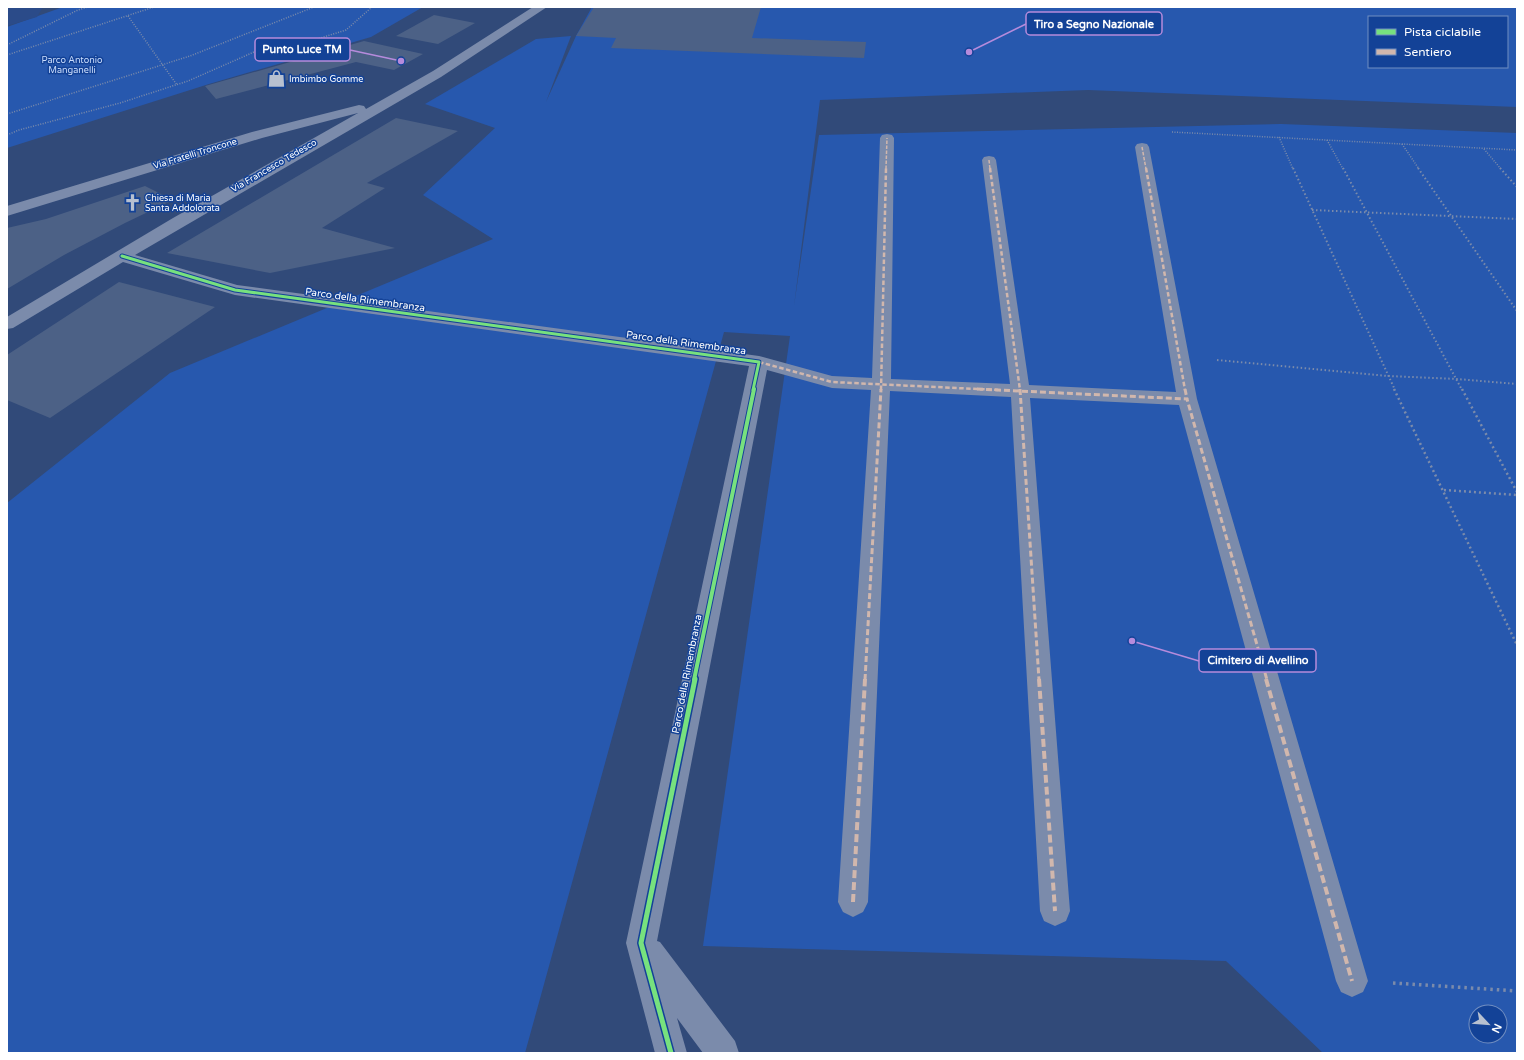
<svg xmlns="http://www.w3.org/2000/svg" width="1524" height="1060" font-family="'Varela Round',sans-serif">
	<rect width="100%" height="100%" fill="#314a79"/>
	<!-- green -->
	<g fill="#2758ae" fill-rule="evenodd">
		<path d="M63 7H423L371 37 209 84 7 148V27Z"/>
		<path d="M592 7H1517V107L1088 90 820 100 794 306 819 135 1281 124 1517 133V1053H1323L1226 961 703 946 790 336 724 332 525 1053H7V503L170 373 493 239 423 195 495 128 425 104 536 39 571 36 546 102 576 36ZM1369 17H1507V67H1369ZM1476 1012H1500V1036H1476Z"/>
	</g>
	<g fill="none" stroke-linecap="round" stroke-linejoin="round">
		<!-- river -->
		<path fill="#2b4b89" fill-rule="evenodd" d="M7 7H43L37 17 7 26Z"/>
	</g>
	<!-- building -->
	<g fill="#4c6186">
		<path d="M594 7H761L752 38 866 42 864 58 611 48 616 38 576 36Z"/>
		<path d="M434 15 475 23 438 44 396 36Z"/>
		<path d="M364 41 423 54 394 70 356 62 216 99 205 86Z"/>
		<path d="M396 118 458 131 367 183 385 188 322 228 395 248 270 273 167 253Z"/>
		<path d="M145 186 173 200 125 223 64 255 7 289V228L46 219Z"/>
		<path d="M119 282 215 307 50 418 7 400V355Z"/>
	</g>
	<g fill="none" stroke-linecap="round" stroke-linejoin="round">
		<!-- path-far3 -->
		<g stroke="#7b8bab" stroke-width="1.5" stroke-dasharray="1 1.5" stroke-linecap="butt">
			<path d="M128 16 177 85"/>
			<path d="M7 45 78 10 88 7"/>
			<path d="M7 55 154 7"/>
			<path d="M7 114 190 56 314 7"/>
			<path d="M1172 132 1517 150"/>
			<path d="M7 135 19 130 120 103 188 81 254 52 304 43 346 30 372 7"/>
			<path d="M1279 137 1293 169"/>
			<path d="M1327 140 1343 169"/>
			<path d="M1402 144 1419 169"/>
			<path d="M1484 149 1501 169"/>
		</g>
		<!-- path-far2 -->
		<g stroke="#7b8bab" stroke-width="2" stroke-dasharray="1.5 2.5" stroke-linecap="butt">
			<path d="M1293 168 1395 390"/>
			<path d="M1343 168 1462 390"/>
			<path d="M1418 168 1517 311"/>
			<path d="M1500 168 1517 187"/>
			<path d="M1312 210 1517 219"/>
			<path d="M1217 360 1388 376 1457 379 1517 384"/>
		</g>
		<!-- path-far1 -->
		<g stroke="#7b8bab" stroke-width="2.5" stroke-dasharray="2 3" stroke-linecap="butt">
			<path d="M1394 389 1517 645"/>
			<path d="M1462 389 1517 492"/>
			<path d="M1444 490 1517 495"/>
		</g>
		<!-- path -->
		<path stroke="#7b8bab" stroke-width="3.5" stroke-dasharray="2.5 4" stroke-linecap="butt" d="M1393 983 1517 991"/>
		<!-- minor -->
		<path fill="#7b8bab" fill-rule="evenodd" d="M533 7H547L441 77 135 255 237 285 759 356 832 376 872 378 880 138 882 135 887 134 892 135 894 138 891 379 1010 384 982 160 984 157 989 156 994 157 996 160 1029 385 1176 392 1135 147 1137 144 1142 143 1147 144 1149 147 1197 399 1368 981 1363 992 1352 997 1341 992 1336 981 1179 405 1030 398 1070 911 1066 921 1055 926 1044 921 1040 911 1011 397 890 391 868 902 863 912 853 917 843 912 838 902 871 390 832 388 767 370 657 941 660 942 735 1041 739 1053H703L677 1018 687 1053H655L626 943 749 366 235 295 123 262 13 328 7 329V317L173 218 358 113 262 138 7 216V206L252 132 359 105 364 106 366 109 433 71Z"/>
		<!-- quiet-far3 -->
		<g stroke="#d1b7ad" stroke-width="1.5" stroke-dasharray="3.5 1.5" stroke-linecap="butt">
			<path d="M1142 147 1146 169"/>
			<path d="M989 160 990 169"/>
			<path d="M886 169 887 138"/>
		</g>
		<!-- quiet-far2 -->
		<g stroke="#d1b7ad" stroke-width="2.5" stroke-dasharray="4.5 2.5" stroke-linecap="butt">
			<path d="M990 168 1020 390"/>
			<path d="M1146 168 1185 390"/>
			<path d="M759 362 832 382 998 390"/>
			<path d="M881 390 886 168"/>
		</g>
		<!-- quiet-far1 -->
		<g stroke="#d1b7ad" stroke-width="3" stroke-dasharray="6 3" stroke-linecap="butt">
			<path d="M977 389 1187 399 1267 680"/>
			<path d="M1020 389 1039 680"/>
			<path d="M1185 389 1187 399"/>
			<path d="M865 680 881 389"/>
		</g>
		<!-- quiet -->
		<g stroke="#d1b7ad" stroke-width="4" stroke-dasharray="8 4" stroke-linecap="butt">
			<path d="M1039 679 1055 911"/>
			<path d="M1266 679 1352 981"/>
			<path d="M853 902 865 679"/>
		</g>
		<defs>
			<path id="cycleway-far2" d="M122 256 235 290 759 362 753 390"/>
			<path id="cycleway-far1" d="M694 680 754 389"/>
			<path id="cycleway" d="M671 1053 641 943 695 679"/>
		</defs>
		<!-- cycleway-far2 casing -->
		<use href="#cycleway-far2" stroke="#134297" stroke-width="5"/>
		<!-- cycleway-far1 casing -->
		<use href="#cycleway-far1" stroke="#134297" stroke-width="6"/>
		<!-- cycleway casing -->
		<use href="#cycleway" stroke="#134297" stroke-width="8"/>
		<!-- cycleway-far2 -->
		<use href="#cycleway-far2" stroke="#77e17e" stroke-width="3"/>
		<!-- cycleway-far1 -->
		<use href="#cycleway-far1" stroke="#77e17e" stroke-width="4"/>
		<!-- cycleway -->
		<use href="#cycleway" stroke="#77e17e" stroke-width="5"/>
	</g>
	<!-- icons -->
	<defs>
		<symbol id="shop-bare" viewBox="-9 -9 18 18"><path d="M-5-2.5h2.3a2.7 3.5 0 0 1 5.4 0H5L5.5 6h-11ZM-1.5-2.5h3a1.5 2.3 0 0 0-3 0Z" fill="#b7c0d0" stroke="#134297" stroke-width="2.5" paint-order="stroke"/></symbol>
		<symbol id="church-bare" viewBox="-9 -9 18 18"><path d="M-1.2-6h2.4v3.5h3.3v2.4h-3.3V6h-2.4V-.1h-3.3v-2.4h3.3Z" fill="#b7c0d0" stroke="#134297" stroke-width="2.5" paint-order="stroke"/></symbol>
	</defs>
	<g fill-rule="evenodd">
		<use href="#shop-bare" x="264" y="66" width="25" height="25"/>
		<use href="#church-bare" x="120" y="190" width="25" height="25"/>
	</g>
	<g text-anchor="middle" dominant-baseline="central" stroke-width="3" stroke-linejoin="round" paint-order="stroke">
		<!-- far-park labels -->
		<g font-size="9" fill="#ccdefd" stroke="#134297">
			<text x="72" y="60">Parco Antonio<tspan x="72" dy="10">Manganelli</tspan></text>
		</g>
		<!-- far-poi labels -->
		<g font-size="9" fill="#fff" stroke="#134297" text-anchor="start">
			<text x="289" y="79">Imbimbo Gomme</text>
			<text x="145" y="198">Chiesa di Maria<tspan x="145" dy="10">Santa Addolorata</tspan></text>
		</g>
		<!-- far-street labels -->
		<g font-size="9" fill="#fff" stroke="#134297">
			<text transform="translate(195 154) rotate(-17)">Via Fratelli Troncone</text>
			<text transform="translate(274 166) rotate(-30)">Via Francesco Tedesco</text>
		</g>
		<!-- street labels -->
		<g font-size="10" fill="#fff" stroke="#134297">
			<text transform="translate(365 300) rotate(8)">Parco della Rimembranza</text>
			<text transform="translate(686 343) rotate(8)">Parco della Rimembranza</text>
			<text transform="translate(687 674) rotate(-79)">Parco della Rimembranza</text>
		</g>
	</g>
	<!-- callouts -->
	<path fill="none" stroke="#b68bdc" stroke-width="1.5" d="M969 52L1026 24M401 61L350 50M1132 641L1199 661"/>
	<g fill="#b68bdc" stroke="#134297" stroke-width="1.5">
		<circle cx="969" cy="52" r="4"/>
		<circle cx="401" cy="61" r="4"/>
		<circle cx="1132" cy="641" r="4"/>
	</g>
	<g fill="#134297" stroke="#b68bdc" stroke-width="1.5">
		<rect x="1026" y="12" width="136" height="23" rx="4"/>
		<rect x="255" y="38" width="95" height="23" rx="4"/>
		<rect x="1199" y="649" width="117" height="23" rx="4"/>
	</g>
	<g font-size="11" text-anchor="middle" font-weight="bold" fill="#fff">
		<text x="1094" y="28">Tiro a Segno Nazionale</text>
		<text x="302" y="53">Punto Luce TM</text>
		<text x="1258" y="664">Cimitero di Avellino</text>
	</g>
	<!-- border -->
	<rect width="1524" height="1060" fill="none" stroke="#ffffff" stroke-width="16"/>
	<!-- legend -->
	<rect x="1368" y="16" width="140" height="52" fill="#134297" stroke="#718ec1"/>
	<rect x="1376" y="29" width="20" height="6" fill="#77e17e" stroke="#718ec1"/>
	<text x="1404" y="36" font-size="12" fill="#ffffff">Pista ciclabile</text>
	<rect x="1376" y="49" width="20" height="6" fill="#d1b7ad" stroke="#718ec1"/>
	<text x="1404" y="56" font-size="12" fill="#ffffff">Sentiero</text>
	<!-- north arrow -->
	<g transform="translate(1488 1024) rotate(116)"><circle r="19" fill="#134297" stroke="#718ec1"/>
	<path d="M0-3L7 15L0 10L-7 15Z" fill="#b7c0d0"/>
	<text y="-6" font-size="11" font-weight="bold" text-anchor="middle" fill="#ffffff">N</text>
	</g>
</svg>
